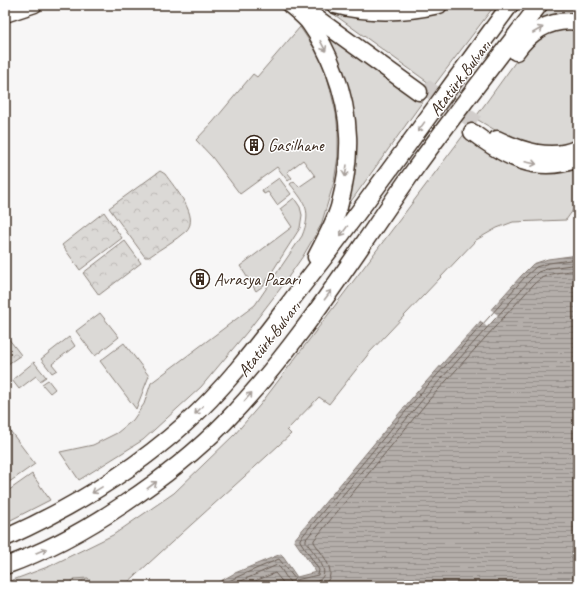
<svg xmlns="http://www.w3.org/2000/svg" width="583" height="591" font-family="Caveat,sans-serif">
	<defs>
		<pattern id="park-crowns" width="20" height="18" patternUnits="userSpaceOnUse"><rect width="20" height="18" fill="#dbd9d6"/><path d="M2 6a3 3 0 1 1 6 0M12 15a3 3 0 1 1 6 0" fill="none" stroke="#bdbab7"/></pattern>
		<pattern id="water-rules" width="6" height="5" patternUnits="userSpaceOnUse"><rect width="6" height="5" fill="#b4aeaa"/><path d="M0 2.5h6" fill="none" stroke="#948e8a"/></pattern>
	</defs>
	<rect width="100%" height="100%" fill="#f7f6f6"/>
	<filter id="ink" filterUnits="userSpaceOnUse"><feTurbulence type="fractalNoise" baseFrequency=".025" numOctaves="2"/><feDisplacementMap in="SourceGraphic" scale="8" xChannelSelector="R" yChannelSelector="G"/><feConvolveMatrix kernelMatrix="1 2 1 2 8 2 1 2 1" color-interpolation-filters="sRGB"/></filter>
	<g filter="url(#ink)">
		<!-- grass -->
		<g fill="#dbd9d6" stroke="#8b827a">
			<path d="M461 5H495L436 83 349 204 346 203 354 167 320 27 419 96 429 83 332 13 373 19 427 15Z"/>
			<path d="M550 5H578V15L537 23Z"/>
			<path d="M300 27 314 48 326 72 336 113 338 132V156L334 182 321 225 303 256 280 289 247 332 201 387 143 440 79 480 60 452 93 445 117 433 133 420 144 404 151 383 255 305 302 236C312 211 306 204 290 184L294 181 299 187 315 176 303 160 287 172 292 178 288 181 277 167 240 194 212 157 196 140 213 122 253 74 257 77Z"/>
			<path d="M557 28 578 29V140C540 157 507 138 475 118L529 43Z"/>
			<path d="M465 133C487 146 516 171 541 173 554 174 566 170 578 167V203L566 220 513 222 497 228 476 240 370 352 329 404 319 397 287 430 291 434C236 485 179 535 124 586H5V583L50 566 113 535 174 493 235 434 260 405Z"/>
			<path d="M279 178 291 194 277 205 268 192 264 194 262 190Z"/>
			<path d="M294 198 300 207 302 215 300 228 263 286 256 291 240 266 292 227 280 209Z"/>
			<path d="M100 313 119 337 95 356 76 331Z"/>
			<path d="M69 337 75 346 52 364 57 370 52 373 41 359Z"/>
			<path d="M124 343 149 376 136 409 100 361Z"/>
			<path d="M34 362 46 377 40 381 36 376 19 389 12 380Z"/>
			<path d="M48 380 55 389 50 393 42 384Z"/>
			<path d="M5 424 35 464 5 485Z"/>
			<path d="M32 474 50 500 5 523V493Z"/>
		</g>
		<!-- park -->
		<g fill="url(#park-crowns)" stroke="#8b827a">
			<path d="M160 171 165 174C174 187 201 217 186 231 175 241 161 248 149 257H145L109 208Z"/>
			<path d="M104 212 122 238 80 270 62 245Z"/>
			<path d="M125 241 141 263 99 295 83 273Z"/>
			<path d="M5 334 21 355 5 366Z"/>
			<path d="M88 578 94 586H70L73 579Z"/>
		</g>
		<!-- water -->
		<path fill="url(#water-rules)" stroke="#847972" d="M578 255V586H212L235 573 281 554 297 577 316 572 294 540 417 392 522 275 533 264 548 259Z"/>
		<!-- pier -->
		<path fill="#f7f6f6" d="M489 308 499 316 487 327 479 319Z"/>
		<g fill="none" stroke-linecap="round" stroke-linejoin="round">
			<!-- shore -->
			<g stroke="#6b5f56" stroke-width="1">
				<path d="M220 586 237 577 279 559 296 580 318 575 319 570 300 541V539L420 394 525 277 536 267 549 263 578 259"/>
				<path d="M230 586 277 565C284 570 286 581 293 584 299 587 306 584 312 583 338 577 314 554 306 542V539L424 398 529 281 538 272 550 268 578 264"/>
				<path d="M243 586 275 573 286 586"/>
				<path d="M322 586C341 574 322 555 314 542V540L428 401 533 285C547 271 560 273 578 270"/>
			</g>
			<!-- highway-tunnel -->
			<path stroke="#d1cdcb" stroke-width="16" stroke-dasharray="16 8" stroke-linecap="butt" d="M424 86 478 124"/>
			<defs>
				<path id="primary" d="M5 15 35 5"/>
				<g id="highway">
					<path d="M290 5C297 11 305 17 310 24 320 38 328 54 334 70 352 117 352 158 339 207 334 224 324 241 316 257"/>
					<path d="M335 5C369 14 405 13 439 5"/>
					<path d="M304 9 419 92"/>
					<path d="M516 52C531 31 551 18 578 22"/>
					<path d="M472 132C505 157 536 175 578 159"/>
					<path d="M497 139C522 151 552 161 578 148"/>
					<path d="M5 538C70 509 131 472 185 424 230 384 266 333 303 285 310 276 317 267 324 258 387 175 448 89 510 5"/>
					<path d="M5 566C47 551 87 529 124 504 160 480 195 453 225 422 300 345 355 253 417 166 457 111 498 58 539 5"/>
				</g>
			</defs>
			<!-- primary casing -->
			<use href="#primary" stroke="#3b2a1e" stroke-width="17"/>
			<!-- highway casing -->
			<use href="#highway" stroke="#3b2a1e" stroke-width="19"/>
			<!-- primary -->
			<use href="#primary" stroke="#fff" stroke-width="14"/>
			<!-- highway -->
			<use href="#highway" stroke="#fff" stroke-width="16"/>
		</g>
		<!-- one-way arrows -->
		<defs><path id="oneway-shaft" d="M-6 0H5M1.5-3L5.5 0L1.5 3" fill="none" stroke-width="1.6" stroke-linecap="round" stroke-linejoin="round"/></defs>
		<g stroke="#a79f9a">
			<use href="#oneway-shaft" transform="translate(538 30) rotate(-30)"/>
			<use href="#oneway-shaft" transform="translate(323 46) rotate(62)"/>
			<use href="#oneway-shaft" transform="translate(421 127) rotate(126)"/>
			<use href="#oneway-shaft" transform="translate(531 163) rotate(12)"/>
			<use href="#oneway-shaft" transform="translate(346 171) rotate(99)"/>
			<use href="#oneway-shaft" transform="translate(344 231) rotate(126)"/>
			<use href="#oneway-shaft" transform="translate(328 295) rotate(-53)"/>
			<use href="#oneway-shaft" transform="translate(248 397) rotate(-49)"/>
			<use href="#oneway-shaft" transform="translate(199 410) rotate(135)"/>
			<use href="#oneway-shaft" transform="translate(152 485) rotate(-37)"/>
			<use href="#oneway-shaft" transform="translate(97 490) rotate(149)"/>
			<use href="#oneway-shaft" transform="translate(41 551) rotate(-23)"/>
		</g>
	</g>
	<!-- icons -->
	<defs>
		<symbol id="building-ring" viewBox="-11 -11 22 22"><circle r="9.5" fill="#fff" stroke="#3b2a1e" stroke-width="1.5"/><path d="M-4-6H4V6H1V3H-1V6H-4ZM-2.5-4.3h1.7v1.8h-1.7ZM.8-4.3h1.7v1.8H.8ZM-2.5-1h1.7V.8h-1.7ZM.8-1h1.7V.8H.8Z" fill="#3b2a1e"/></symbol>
	</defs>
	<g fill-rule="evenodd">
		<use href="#building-ring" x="243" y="134" width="22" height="22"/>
		<use href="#building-ring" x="189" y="268" width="22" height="22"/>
	</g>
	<g text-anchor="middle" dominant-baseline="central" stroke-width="3" stroke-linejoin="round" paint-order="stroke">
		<!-- street labels -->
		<g font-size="17" fill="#3b2a1e" stroke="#fff">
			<text transform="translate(460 78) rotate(-53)">Atatürk Bulvarı</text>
			<text transform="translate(269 339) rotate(-52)">Atatürk Bulvarı</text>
		</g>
		<!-- poi labels -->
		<g font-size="17" fill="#3b2a1e" stroke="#fff" text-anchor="start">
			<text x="268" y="145">Gasilhane</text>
			<text x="214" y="279">Avrasya Pazarı</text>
		</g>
	</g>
	<!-- margin -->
	<rect width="583" height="591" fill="none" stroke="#fff" stroke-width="20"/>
	<rect x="10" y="10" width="563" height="571" fill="none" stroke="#3b2a1e" stroke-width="1.5" filter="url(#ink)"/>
</svg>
